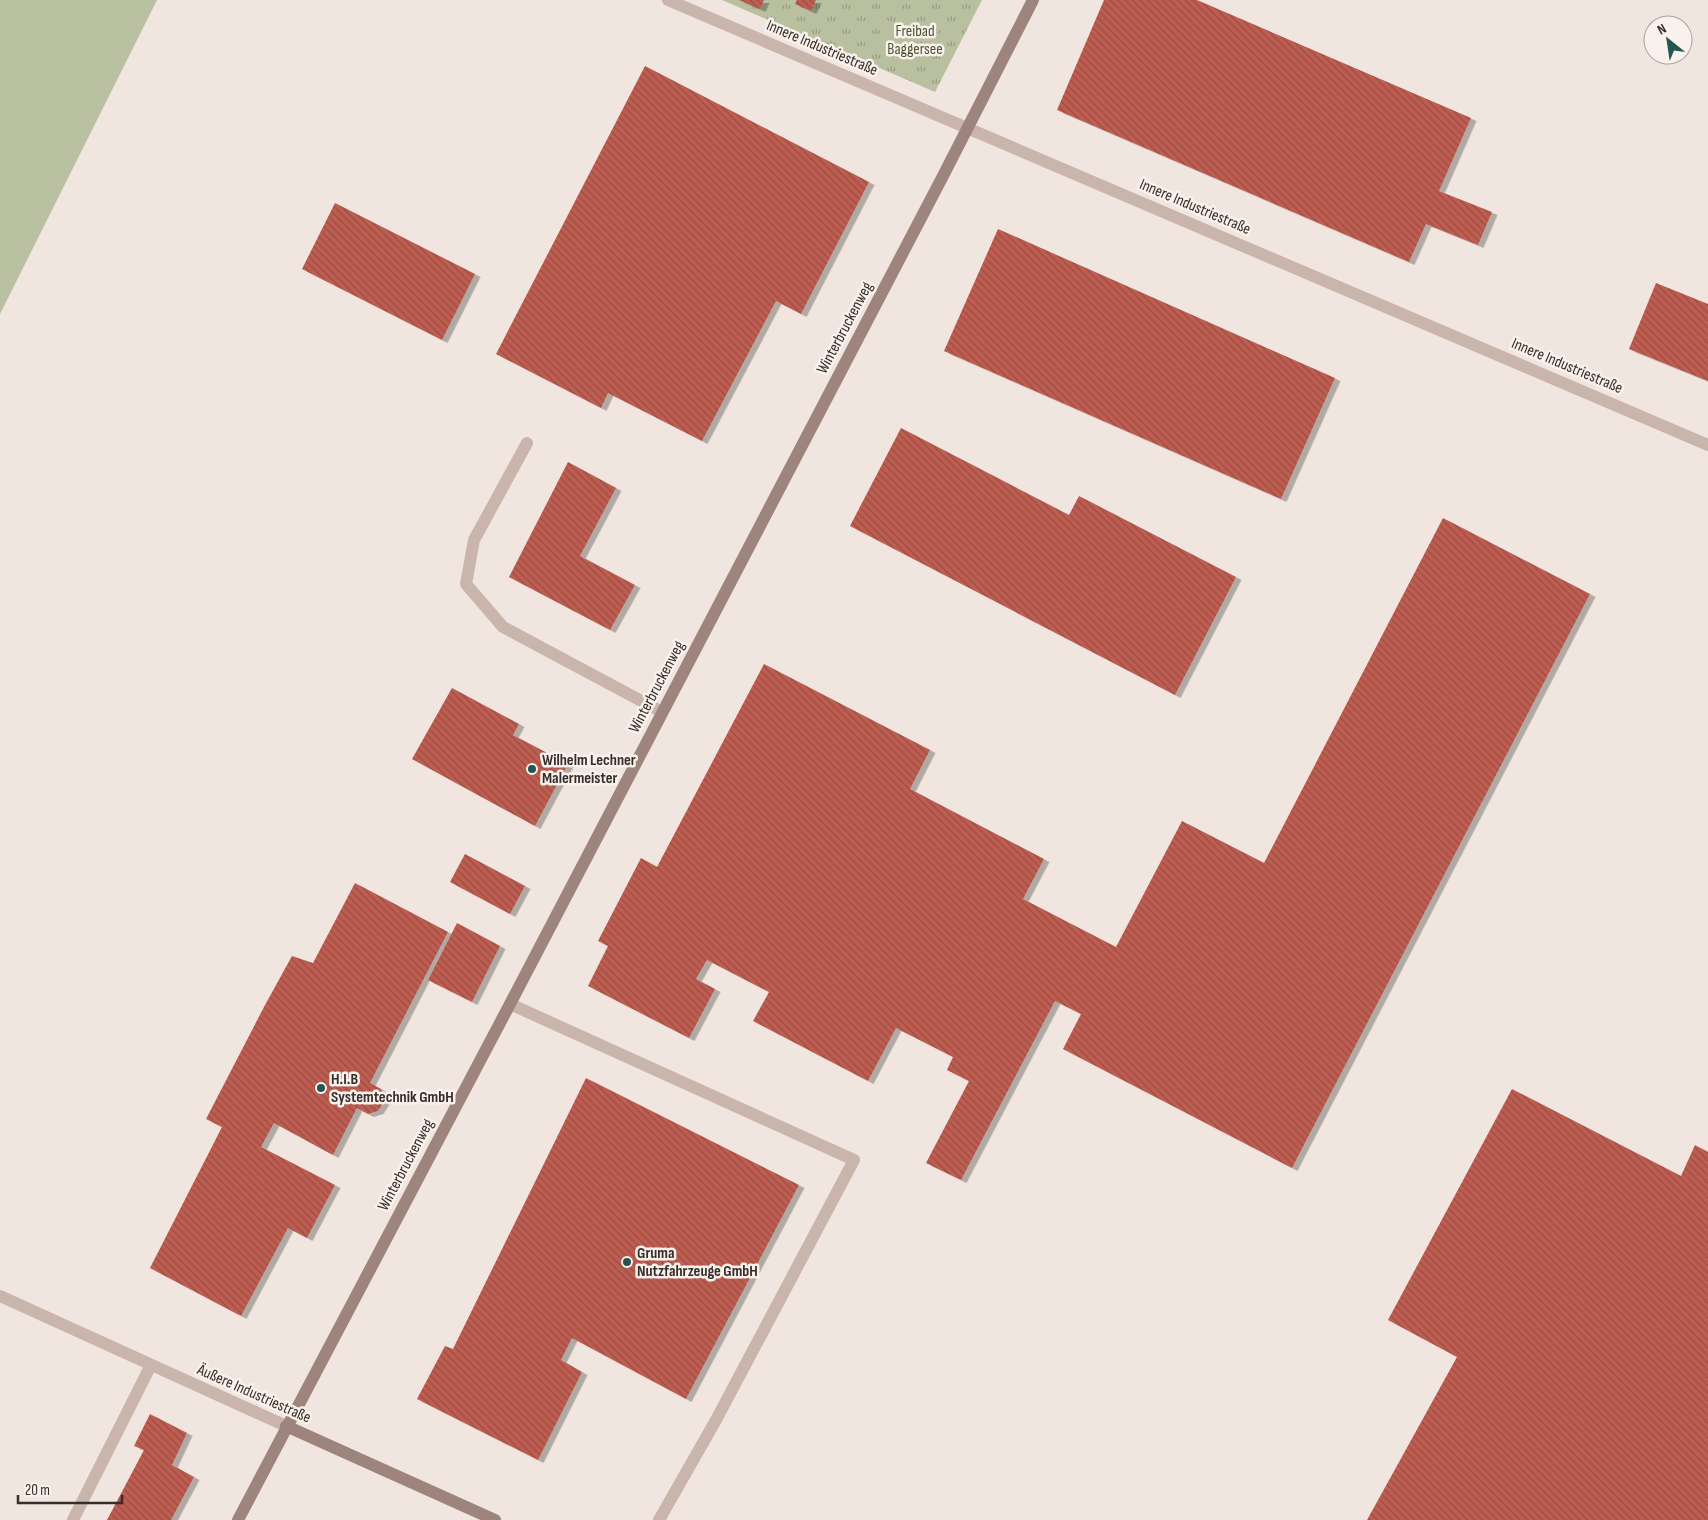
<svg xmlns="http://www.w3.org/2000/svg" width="1708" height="1520" font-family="'Sofia Sans Condensed',sans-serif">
	<defs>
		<pattern id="park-tufts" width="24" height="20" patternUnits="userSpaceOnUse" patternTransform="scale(1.25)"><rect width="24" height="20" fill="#b9c0a0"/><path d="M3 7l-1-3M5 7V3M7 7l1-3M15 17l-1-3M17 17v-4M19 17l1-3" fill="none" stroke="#979c83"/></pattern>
		<pattern id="building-back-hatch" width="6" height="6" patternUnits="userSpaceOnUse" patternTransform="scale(1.25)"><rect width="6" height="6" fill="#be5d51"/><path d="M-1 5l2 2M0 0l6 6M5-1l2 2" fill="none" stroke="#9b4d43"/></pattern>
		<filter id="shadow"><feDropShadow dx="5.5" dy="3" stdDeviation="0" flood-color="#0004"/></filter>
	</defs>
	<rect width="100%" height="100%" fill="#f1e6df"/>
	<!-- grass -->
	<path fill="#b9c0a0" d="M0 0H157L0 314Z"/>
	<!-- park -->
	<path fill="url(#park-tufts)" d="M722 0H982L935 92Z"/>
	<!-- building -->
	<g fill="url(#building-back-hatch)" filter="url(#shadow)">
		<path d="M739 0H764L760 9Z"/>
		<path d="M797 0H816L811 11 795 4Z"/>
		<path d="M1104 0H1197L1471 118 1439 191 1492 212 1478 245 1426 224 1409 262 1057 110Z"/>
		<path d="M645 66 869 182 801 314 776 301 702 441 608 393 601 408 496 354Z"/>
		<path d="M335 203 475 274 442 340 302 269Z"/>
		<path d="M998 229 1335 378 1281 499 944 351Z"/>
		<path d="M1656 283 1708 304V381L1629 349Z"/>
		<path d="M901 428 1069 515 1079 496 1236 577 1175 695 850 526Z"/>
		<path d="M568 462 616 488 580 556 635 585 610 630 509 577Z"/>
		<path d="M1443 518 1590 594 1292 1168 1063 1049 1081 1014 1055 1001 961 1180 926 1163 969 1081 947 1070 953 1057 896 1028 868 1081 753 1021 769 992 707 960 696 979 715 989 689 1038 588 986 608 946 598 941 641 858 657 867 764 664 930 750 910 789 1044 859 1023 899 1116 947 1182 821 1264 863Z"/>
		<path d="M452 688 519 724 513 735 568 764 535 826 412 759Z"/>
		<path d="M465 854 525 886 510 914 450 882Z"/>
		<path d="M355 883 448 932 370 1083 381 1089 385 1100 378 1111 368 1114 357 1108 333 1155 274 1123 261 1147 335 1185 307 1238 288 1228 241 1316 150 1268 222 1127 206 1119 265 1005 292 956 313 963Z"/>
		<path d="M457 923 500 946 472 1002 428 980Z"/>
		<path d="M586 1078 799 1185 686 1399 572 1338 561 1360 582 1372 538 1460 417 1399 445 1346 453 1349Z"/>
		<path d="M1512 1089 1681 1176 1695 1145 1708 1152V1520H1367L1457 1357 1388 1320Z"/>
		<path d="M150 1414 187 1433 172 1465 194 1477 171 1520H107L144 1450 134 1446Z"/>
	</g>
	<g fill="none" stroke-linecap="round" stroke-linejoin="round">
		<!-- lane -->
		<g stroke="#c9b5ac" stroke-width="12">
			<path d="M527 443 474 540 466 584 503 627 662 712"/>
			<path d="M510 1004 854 1160 716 1420 659 1520"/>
			<path d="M73 1520 151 1365"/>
		</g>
		<!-- street -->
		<g stroke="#c9b5ac" stroke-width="12">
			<path d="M668 0 1708 445"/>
			<path d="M0 1296 286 1426"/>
		</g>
		<!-- secondary -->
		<g stroke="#9d847d" stroke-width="12">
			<path d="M286 1426 495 1520"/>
			<path d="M238 1520 510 1004 944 174 1033 0"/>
		</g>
	</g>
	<!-- markers -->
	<g fill="#225653" stroke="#f9f1eb" stroke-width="2">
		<circle cx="532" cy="769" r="5"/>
		<circle cx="321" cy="1088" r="5"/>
		<circle cx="627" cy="1262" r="5"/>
	</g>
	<g text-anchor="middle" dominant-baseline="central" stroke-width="5" stroke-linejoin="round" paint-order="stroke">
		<!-- park labels -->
		<g font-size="16" fill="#4b5430" stroke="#f9f1eb">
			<text x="915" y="31">Freibad<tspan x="915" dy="18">Baggersee</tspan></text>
		</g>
		<!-- street labels -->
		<g font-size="16" fill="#372d2a" stroke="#f9f1eb">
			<text transform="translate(822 48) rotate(23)">Innere Industriestraße</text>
			<text transform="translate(1195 207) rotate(23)">Innere Industriestraße</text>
			<text transform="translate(845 328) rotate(-62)">Winterbruckenweg</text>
			<text transform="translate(1567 366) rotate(23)">Innere Industriestraße</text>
			<text transform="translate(657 687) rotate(-62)">Winterbruckenweg</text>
			<text transform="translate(406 1165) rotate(-62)">Winterbruckenweg</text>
			<text transform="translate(254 1394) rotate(24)">Äußere Industriestraße</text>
		</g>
		<!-- poi labels -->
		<g font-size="16" font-weight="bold" fill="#372d2a" stroke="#f9f1eb" text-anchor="start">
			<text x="542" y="760">Wilhelm Lechner<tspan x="542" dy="18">Malermeister</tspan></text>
			<text x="331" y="1079">H.I.B<tspan x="331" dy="18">Systemtechnik GmbH</tspan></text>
			<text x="637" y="1253">Gruma<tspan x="637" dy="18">Nutzfahrzeuge GmbH</tspan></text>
		</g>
	</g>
	<!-- north arrow -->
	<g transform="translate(1668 40) rotate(330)"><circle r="24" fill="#f9f1eb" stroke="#aba39e"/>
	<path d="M0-4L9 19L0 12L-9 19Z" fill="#225653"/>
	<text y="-8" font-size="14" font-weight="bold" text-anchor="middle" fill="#372d2a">N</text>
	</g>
	<!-- scale -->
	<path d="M18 1495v8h104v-8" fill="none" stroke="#372d2a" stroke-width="2.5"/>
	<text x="25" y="1495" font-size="15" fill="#372d2a" stroke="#f9f1eb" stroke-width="4" paint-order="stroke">20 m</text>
</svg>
